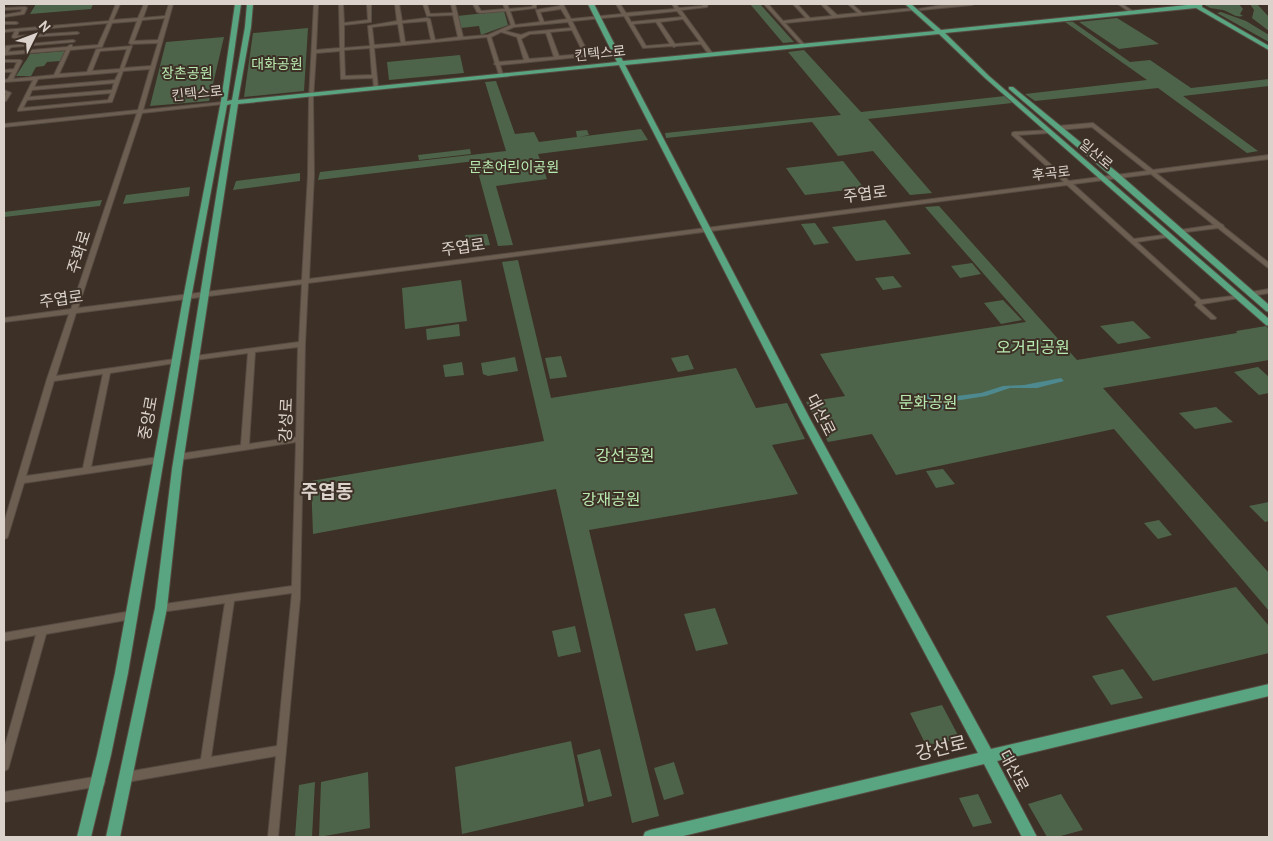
<svg xmlns="http://www.w3.org/2000/svg" width="1273" height="841" font-family="Cabin,'Noto Sans KR',sans-serif">
	<rect width="100%" height="100%" fill="#3d3026"/>
	<!-- green -->
	<g fill="#4e644a">
		<path d="M36 4H93L91 9 30 14Z"/>
		<path d="M750 4H760L794 42 783 43Z"/>
		<path d="M1203 4H1239L1243 9 1240 14 1243 16C1235 18 1230 12 1223 10 1212 8 1213 10 1203 4Z"/>
		<path d="M1250 4H1257L1269 17V31L1252 18 1254 10Z"/>
		<path d="M504 11 508 25 481 35 479 26 461 28 457 16Z"/>
		<path d="M1221 12 1246 21 1269 35V42L1217 13Z"/>
		<path d="M1117 18 1159 44 1119 49 1079 22Z"/>
		<path d="M1065 22H1073L1130 62 1150 60 1191 88 1269 79V86L1183 96 1258 151 1247 153 1158 88 1035 101 1025 94 1147 80Z"/>
		<path d="M308 28 304 91 244 97 253 33Z"/>
		<path d="M224 37 209 101 150 106 166 42Z"/>
		<path d="M804 50 861 112 1005 96 1012 103 868 119 932 193 910 195 873 151 838 156 812 122 666 138 665 133 841 115 788 52Z"/>
		<path d="M65 51 60 61 47 62 44 66 36 67 31 76H16L30 54Z"/>
		<path d="M460 55 464 73 389 80 387 62Z"/>
		<path d="M496 81 515 134 534 132 539 142 577 137 576 131 587 130 589 135 578 137 641 129 648 140 538 154 547 179 496 186 513 245 498 246 475 161 318 180 320 172 506 151 485 82Z"/>
		<path d="M470 149 471 154 419 160 418 155Z"/>
		<path d="M843 161 864 188 805 195 786 168Z"/>
		<path d="M300 173V181L233 190 236 181Z"/>
		<path d="M190 187 189 196 123 204 126 195Z"/>
		<path d="M102 200 100 206 4 217V212Z"/>
		<path d="M939 206 1077 360 1237 333 1236 331 1266 326 1269 329V360L1103 388 1269 573V611L1114 429 896 475 872 434 828 442 806 402 845 396 820 354 1026 322 925 207Z"/>
		<path d="M885 220 911 254 856 261 832 227Z"/>
		<path d="M815 223 829 243 814 245 801 224Z"/>
		<path d="M487 234 490 245 466 248 465 235Z"/>
		<path d="M518 260 551 398 736 368 756 408 787 403 805 439 772 445 798 494 589 530 659 816 632 823 556 489 313 534 311 481 544 441 502 262Z"/>
		<path d="M972 263 981 274 960 278 951 266Z"/>
		<path d="M893 276 902 287 883 290 875 278Z"/>
		<path d="M461 280 467 321 405 329 402 288Z"/>
		<path d="M1003 300 1022 320 1001 324 984 303Z"/>
		<path d="M1133 321 1151 338 1118 344 1100 326Z"/>
		<path d="M459 324 460 336 427 340 426 329Z"/>
		<path d="M688 355 694 369 678 372 671 358Z"/>
		<path d="M561 356 567 377 550 379 545 358Z"/>
		<path d="M515 357 518 371 488 376 483 374 481 363Z"/>
		<path d="M462 362 464 375 445 377 443 365Z"/>
		<path d="M1258 367 1269 377V393L1259 395 1234 372Z"/>
		<path d="M1216 407 1233 422 1195 429 1179 413Z"/>
		<path d="M943 469 955 484 936 488 926 471Z"/>
		<path d="M1269 502V521L1265 522 1249 506Z"/>
		<path d="M1159 520 1172 535 1158 539 1144 523Z"/>
		<path d="M1236 587 1269 626V653L1153 681 1106 616Z"/>
		<path d="M715 608 728 644 696 651 684 614Z"/>
		<path d="M575 626 581 652 558 657 552 631Z"/>
		<path d="M1123 669 1143 698 1111 705 1092 676Z"/>
		<path d="M942 705 960 739 926 745 910 713Z"/>
		<path d="M571 741 584 806 462 834 455 767Z"/>
		<path d="M600 749 612 796 588 802 577 755Z"/>
		<path d="M674 762 684 794 664 800 654 768Z"/>
		<path d="M368 772 370 828 319 837 321 782Z"/>
		<path d="M315 782 312 837H295L299 785Z"/>
		<path d="M978 794 992 823 973 827 959 798Z"/>
		<path d="M1061 794 1083 830 1057 837H1047L1028 804Z"/>
	</g>
	<!-- water -->
	<path fill="#4d898f" d="M1061 378 1064 381 1037 388H1010L986 396 948 402 946 408C936 412 926 410 922 400L928 394 948 397 981 393 1003 386 1024 385Z"/>
	<g fill="none" stroke-linecap="round" stroke-linejoin="round">
		<defs>
			<g id="minor">
				<path d="M116 4H120L113 20 138 18 144 4H148L143 18 165 16 169 4H173L143 110 223 102 225 103 223 104 142 113 78 308 302 280 308 175 309 99 314 4H318L316 50 340 48 339 4H343L344 23 368 20 367 4H371V22L344 25V48L370 46 368 26 397 21 395 4H399L402 21 427 18 430 19 435 40 458 37 453 15 427 16 423 4H427L430 14 453 13 451 4H455L463 37 488 35 511 25 506 11 480 13 477 12 473 4H477L481 11 505 9 503 4H507L509 9 531 7 533 6 532 4H536V8L510 11 515 25 540 22 536 10 560 6 559 4H563L571 19 622 14 616 4H620L626 13 675 9 672 4H676L679 8 702 6 704 4H708L707 7 681 10 713 54 709 55 701 44 676 46 674 47 672 46 643 48 624 16 572 21 589 55V56L500 65 503 75 501 76 499 75 496 65 494 64 495 63 487 37 374 48 378 88 376 89 374 88 373 78 341 79 340 51 316 53 313 99 314 175 309 279 1064 182 1012 135V133L1014 132 1051 130 1052 131 1049 133 1018 135 1069 181 1147 171 1092 127 1058 130 1055 128 1058 126 1093 123 1153 170 1269 155V159L1156 173 1221 224 1223 225 1224 227 1269 263V268L1267 267 1218 228 1178 233 1177 232 1180 230 1214 225 1151 174 1073 184 1134 239 1171 234V236L1169 237 1137 242 1201 300 1241 295 1242 296 1241 297 1239 298 1202 304V305L1215 317 1216 318 1215 319H1211L1196 306 1195 305 1197 302 1067 185 308 283 305 344 300 598 278 837H268L276 756 127 782 123 781 122 777 123 773 127 772 201 759 225 603 161 612 158 611 156 608 158 605 292 586 296 442 179 460 176 459 175 457 176 455 179 454 241 445 248 353 195 360 192 358 195 356 299 342 302 284 76 313 56 376 175 359 179 361 175 363 110 373 91 467 158 457 161 458 162 460 161 462 158 463 24 483 8 536 7 538 4 539V523L47 379 69 314 4 322V318L71 309 137 113 4 127V124L138 110 150 69 123 71 112 102 18 111V110L33 80 4 82V80L8 79 12 72H4V70L14 69 17 62H4V60H20L22 61 13 79 54 75 66 50 5 55H4V52L6 46 73 40 75 41 73 42 12 47 10 48 8 52 67 47 70 45H72V47L98 45 108 23 19 31 17 36 77 32 79 33 77 34 14 38 12 37 15 31 4 32V30L109 21ZM561 9 567 19 544 22 540 12ZM677 11 682 17 631 22 628 16ZM165 18 158 40 134 41 142 20ZM683 19 700 42 675 44 660 22ZM137 21 129 43 131 44 158 43 151 66 124 68 132 46 98 49 96 50 87 72 59 74 70 50 102 47 112 23ZM427 21 431 40 405 42 402 23ZM568 22 571 28 529 32 521 35 505 31 514 27ZM656 22 670 44 646 46 633 24ZM398 24 401 43 374 45 372 27ZM572 30 584 54 559 56 550 32ZM501 32 517 37 524 60 499 62 491 37ZM546 33 554 57 529 59 521 39 530 34ZM370 48 372 75 345 76 344 50ZM127 49 120 69 92 71 100 51ZM119 72 115 80 34 87 38 79ZM114 83 112 90 29 97 32 90ZM111 93 108 100 23 108 27 100ZM298 347 296 437 249 444 255 352ZM103 374 83 468 26 476 54 381ZM292 593 277 746 211 757 234 601Z"/>
				<path d="M764 4H768L783 21 806 18 793 4H797L810 18 832 16 821 4H825L837 15 858 13 848 4H852L862 13 914 8 916 9 914 10 785 23 804 44V45L802 46Z"/>
				<path d="M941 4H974L972 5 921 10 919 9 942 5Z"/>
				<path d="M1118 4H1122L1134 12 1131 13Z"/>
				<path d="M25 7 27 8 24 14 4 17V15L21 12 22 9 4 10V8Z"/>
				<path d="M4 22H16L18 23 16 24H4Z"/>
				<path d="M4 90 11 93 6 101H4V97L6 94 4 93Z"/>
				<path d="M1269 289V293L1251 296 1248 294 1251 292Z"/>
				<path d="M132 611 135 612 137 615 135 618 132 619 46 634 9 766 8 769 4 771V749L36 635 4 641V633Z"/>
				<path d="M100 776 104 777 105 781 104 785 100 786 4 802V792Z"/>
			</g>
			<g id="major">
				<path d="M235 4H241L227 101 232 100 245 27 247 4H253L251 27 238 100 617 62 588 4H594L623 61 935 31 905 4H911L941 30 1197 4 1202 5V7L1269 46V50L1267 49 1196 8 945 33 989 76 1269 319V326L1266 325 985 78 939 34 625 65 809 417 991 749 1269 684V696L997 761 1037 837H1022L984 764 679 837H643L645 832 650 830 978 753 799 417 619 65 238 104 182 469 167 608 120 837H106L155 608 172 469 231 104 227 105 190 304 128 673 111 755 91 837H77L97 755 115 673 182 304 221 101Z"/>
				<path d="M1009 87H1013L1118 173 1269 305V312L1266 311 1112 177 1009 89Z"/>
			</g>
		</defs>
		<!-- minor casing -->
		<use href="#minor" stroke="#574c43" stroke-width="2"/>
		<!-- major casing -->
		<use href="#major" stroke="#574c43" stroke-width="2"/>
		<!-- minor -->
		<use href="#minor" fill="#6d5e52" fill-rule="evenodd"/>
		<!-- major -->
		<use href="#major" fill="#59a581" fill-rule="evenodd"/>
	</g>
	<g text-anchor="middle" dominant-baseline="central" stroke-width="4" stroke-linejoin="round" paint-order="stroke">
		<!-- far-street labels -->
		<g font-size="14" fill="#dbd2cc" stroke="#3d3026">
			<text transform="translate(600 53) rotate(-6)">킨텍스로</text>
			<text transform="translate(197 93) rotate(-6)">킨텍스로</text>
			<text transform="translate(1096 154) rotate(40)">일산로</text>
			<text transform="translate(1051 173) rotate(-7)">후곡로</text>
		</g>
		<!-- far-park labels -->
		<g font-size="14" fill="#b8e9af" stroke="#3d3026">
			<text x="277" y="64">대화공원</text>
			<text x="187" y="73">장촌공원</text>
			<text x="514" y="167">문촌어린이공원</text>
		</g>
		<!-- street labels -->
		<g font-size="16" fill="#dbd2cc" stroke="#3d3026">
			<text transform="translate(865 194) rotate(-7)">주엽로</text>
			<text transform="translate(463 247) rotate(-8)">주엽로</text>
			<text transform="translate(79 252) rotate(-73)">주화로</text>
			<text transform="translate(61 299) rotate(-8)">주엽로</text>
			<text transform="translate(821 415) rotate(63)">대산로</text>
			<text transform="translate(148 418) rotate(-80)">중앙로</text>
			<text transform="translate(286 420) rotate(-88)">강성로</text>
			<text transform="translate(1014 771) rotate(62)">대산로</text>
		</g>
		<!-- park labels -->
		<g font-size="16" fill="#b8e9af" stroke="#3d3026">
			<text x="1033" y="347">오거리공원</text>
			<text x="928" y="402">문화공원</text>
			<text x="625" y="455">강선공원</text>
			<text x="611" y="499">강재공원</text>
		</g>
		<!-- quarter labels -->
		<g font-size="19" font-weight="bold" fill="#dbd2cc" stroke="#3d3026">
			<text x="327" y="491">주엽동</text>
		</g>
		<!-- near-street labels -->
		<g font-size="19" fill="#dbd2cc" stroke="#3d3026">
			<text transform="translate(941 748) rotate(-13)">강선로</text>
		</g>
	</g>
	<!-- border -->
	<rect width="1273" height="841" fill="none" stroke="#dbd2cc" stroke-width="10"/>
	<!-- north arrow -->
	<g transform="translate(35 35) rotate(48)" stroke="#3d3026" stroke-width="4" paint-order="stroke">
	<path d="M0-4L9 19L0 12L-9 19Z" fill="#dbd2cc"/>
	<text y="-8" font-size="14" font-weight="bold" text-anchor="middle" fill="#dbd2cc">N</text>
	</g>
</svg>
